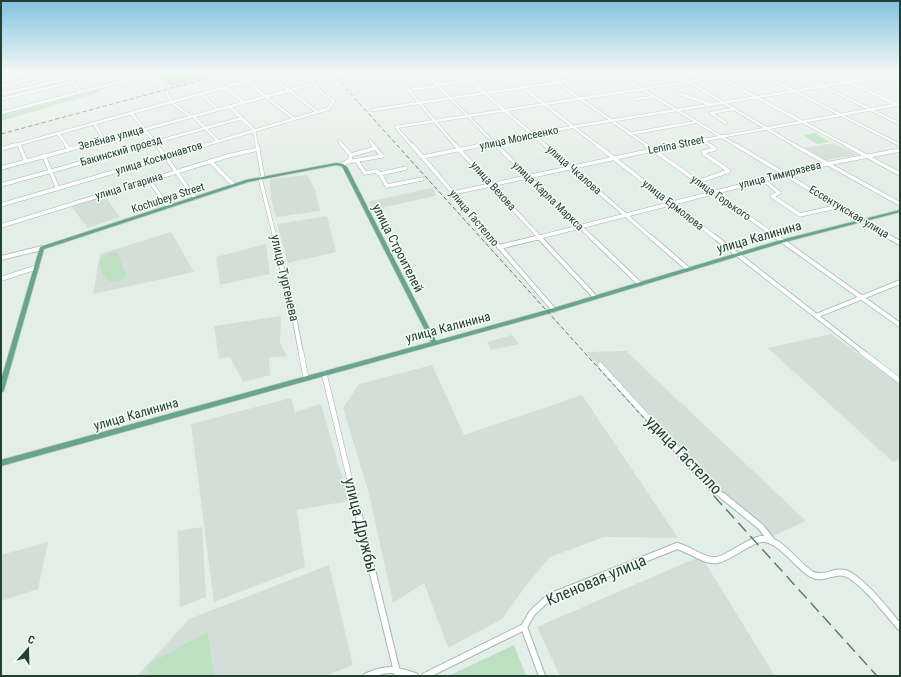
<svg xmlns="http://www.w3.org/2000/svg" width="901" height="677" font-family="'Roboto Condensed',sans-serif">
	<rect width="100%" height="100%" fill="#e4eee8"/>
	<!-- built -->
	<g fill="#d2ded7">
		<path d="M833 143 858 155 825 160 805 148Z"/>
		<path d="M307 175 315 190 320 211 276 217 271 198 270 179Z"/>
		<path d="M431 188 434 190 435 196 372 210 368 202Z"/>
		<path d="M104 195 120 217 88 228 70 205Z"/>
		<path d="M327 216 336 252 288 263 277 224Z"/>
		<path d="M171 232 194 272 93 294 100 254Z"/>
		<path d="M266 244 270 274 220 285 216 257Z"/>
		<path d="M281 316 280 343 287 356 269 358 270 375 243 382 230 357 219 359 214 326Z"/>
		<path d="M831 334 900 385V458L893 462 768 348Z"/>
		<path d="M512 335 519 344 491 350 487 342Z"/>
		<path d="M626 351 806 521 766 539 586 352Z"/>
		<path d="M432 365 464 435 582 395 678 538 604 537 550 557 525 587 502 619 448 648 424 583 393 603 369 494 343 408 359 384Z"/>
		<path d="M291 398 295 412 321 404 349 501 297 510 305 567 214 602 191 424Z"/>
		<path d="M202 527 206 597 180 607 178 531Z"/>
		<path d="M48 542 38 589 1 601V555Z"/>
		<path d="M701 556 775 676H560L537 627Z"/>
		<path d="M329 565 353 665 325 676H137L189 619Z"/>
	</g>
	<!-- green -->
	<g fill="#bce0c0">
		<path d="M173 72H221L206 74 204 77 175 86 170 85 156 77 163 74Z"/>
		<path d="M104 88 97 93 1 121V115Z"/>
		<path d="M815 133 830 142 817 144 803 135Z"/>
		<path d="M117 252 126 275 120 282 109 281 102 274 100 260C105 254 109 253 117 252Z"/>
		<path d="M207 632 214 676H148L149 664Z"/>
		<path d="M514 645 526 676H448Z"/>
	</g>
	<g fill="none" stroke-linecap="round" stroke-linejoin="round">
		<defs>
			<g id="minor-far4">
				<path d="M66 72 81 92"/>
				<path d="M393 72 456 146"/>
				<path d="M425 72 497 146"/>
				<path d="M460 72 546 146"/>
				<path d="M503 72 598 146"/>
				<path d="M542 72 648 146"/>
				<path d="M613 72 737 146"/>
				<path d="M672 72 796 146"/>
				<path d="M709 72 848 146"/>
				<path d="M757 72 900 145"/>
				<path d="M794 72 900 124"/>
				<path d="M826 72 898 105"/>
				<path d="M877 72 900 82"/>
				<path d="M147 75 164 89"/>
				<path d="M269 75 316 111"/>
				<path d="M395 76 422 72"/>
				<path d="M1 78 26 72"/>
				<path d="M247 82 293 118"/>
				<path d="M437 85 525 72"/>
				<path d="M1 86 62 72"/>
				<path d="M225 87 243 102"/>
				<path d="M408 90 438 86"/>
				<path d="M166 91 171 102 190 116H193L217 140"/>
				<path d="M1 94 97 72"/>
				<path d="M201 94 217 109"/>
				<path d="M680 94 709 104"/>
				<path d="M1 99 73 82"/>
				<path d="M636 99 654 97"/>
				<path d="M229 106 254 130 257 146"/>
				<path d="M372 110 626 72"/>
				<path d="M1 113 157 72"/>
				<path d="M131 113 158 146"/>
				<path d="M94 123 104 140"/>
				<path d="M726 123 711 113 733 109"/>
				<path d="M58 133 67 146"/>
				<path d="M629 134 696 122"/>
				<path d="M703 140 711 146"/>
				<path d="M339 141 343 146"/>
				<path d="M370 141 374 146"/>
				<path d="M19 144 20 146"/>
				<path d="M12 146 280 72"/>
				<path d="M83 146 313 84"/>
				<path d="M141 146 242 118"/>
				<path d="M202 146 328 109 334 100 324 95 312 82 314 78 305 72"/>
				<path d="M412 146 396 127 753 72"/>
				<path d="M477 146 572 127 900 74"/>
				<path d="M671 146 900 104"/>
			</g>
			<g id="minor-far3">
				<path d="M19 145 26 161"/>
				<path d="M66 145 69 149"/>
				<path d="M157 145 195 198"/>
				<path d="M257 145 263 177"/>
				<path d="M342 145 351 155 350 160 347 162"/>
				<path d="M373 145 382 156"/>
				<path d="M412 145 492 238"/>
				<path d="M455 145 540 238"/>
				<path d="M496 145 592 238"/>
				<path d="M545 145 652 238"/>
				<path d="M597 145 716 238"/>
				<path d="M646 145 778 238"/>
				<path d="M736 145 891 238"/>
				<path d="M794 145 900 204"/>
				<path d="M846 145 900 174"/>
				<path d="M1 149 15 145"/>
				<path d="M351 155 376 148"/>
				<path d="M44 156 58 189"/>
				<path d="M422 157 482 145"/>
				<path d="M210 161 234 185"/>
				<path d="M357 161 365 173 376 171 380 174 406 168"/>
				<path d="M342 165 347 162 382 156"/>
				<path d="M1 168 86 145"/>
				<path d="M380 174 387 186 422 179"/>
				<path d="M260 178 275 238"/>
				<path d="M149 180 168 207"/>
				<path d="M695 180H703L729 171 704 154 703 152 715 149 710 145"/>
				<path d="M764 180 779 193 772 196 800 215 840 206"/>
				<path d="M1 185 145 145"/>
				<path d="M453 193 676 145"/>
				<path d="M1 205 205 145"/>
				<path d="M1 226 228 156 258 149"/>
				<path d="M536 238 826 164 900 150"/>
			</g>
			<g id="minor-far2">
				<path d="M274 237 294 316 301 353"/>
				<path d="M491 237 554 310"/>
				<path d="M539 237 595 297"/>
				<path d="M591 237 640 284"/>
				<path d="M651 237 688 269"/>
				<path d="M715 237 864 353"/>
				<path d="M777 237 900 325"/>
				<path d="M889 237 900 243"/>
				<path d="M499 247 540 237"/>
				<path d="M1 258 42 248"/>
				<path d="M1 279 37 267"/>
				<path d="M816 316 900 282"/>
			</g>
			<g id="minor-far1">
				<path d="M301 352 306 378"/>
				<path d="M862 352 900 381"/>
				<path d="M600 365 712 488 724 497"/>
				<path d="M324 373 354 497"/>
			</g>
			<g id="minor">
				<path d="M354 496 398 676"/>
				<path d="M723 496 761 527 771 540"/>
				<path d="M524 627 542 676"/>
				<path d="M367 676C389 667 393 669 415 676"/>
				<path d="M425 676 524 627 532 613 549 597 677 546C690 549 704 562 717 560 729 558 750 540 761 539 779 537 796 565 811 574 825 582 836 566 851 576 870 589 885 610 900 627"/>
			</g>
			<path id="major" d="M336 163 343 164 347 167 436 341 547 310 781 240 900 210V212L785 242 547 314 1 466V460L431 342 343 168 341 166 336 165 248 182 44 249 4 390 3 392H1V380L40 247 246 180Z"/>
		</defs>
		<!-- minor-far4 casing -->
		<use href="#minor-far4" stroke="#a6b7ae" stroke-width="3.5"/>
		<!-- minor-far3 casing -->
		<use href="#minor-far3" stroke="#a6b7ae" stroke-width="4.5"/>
		<!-- minor-far2 casing -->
		<use href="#minor-far2" stroke="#a6b7ae" stroke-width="5.5"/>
		<!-- minor-far1 casing -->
		<use href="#minor-far1" stroke="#a6b7ae" stroke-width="6"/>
		<!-- minor casing -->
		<use href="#minor" stroke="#a6b7ae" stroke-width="8"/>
		<!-- major casing -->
		<use href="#major" stroke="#c1cac6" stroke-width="1.5"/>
		<!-- minor-far4 -->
		<use href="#minor-far4" stroke="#fff" stroke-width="2.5"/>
		<!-- minor-far3 -->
		<use href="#minor-far3" stroke="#fff" stroke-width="3.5"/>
		<!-- minor-far2 -->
		<use href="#minor-far2" stroke="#fff" stroke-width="4"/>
		<!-- minor-far1 -->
		<use href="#minor-far1" stroke="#fff" stroke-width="5"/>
		<!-- minor -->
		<use href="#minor" stroke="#fff" stroke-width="6"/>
		<!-- major -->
		<use href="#major" fill="#67a58c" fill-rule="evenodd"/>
		<!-- rail-far1 -->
		<g stroke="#5d7c6f" stroke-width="1" stroke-dasharray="4.5 2.5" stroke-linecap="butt">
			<path d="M331 72 715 497"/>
			<path d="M1 134 231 72"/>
		</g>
		<!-- rail -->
		<path stroke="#5d7c6f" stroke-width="1.5" stroke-dasharray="12 6" stroke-linecap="butt" d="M714 496 877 676"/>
	</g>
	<!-- sky -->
	<linearGradient id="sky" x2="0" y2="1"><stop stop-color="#82c1e0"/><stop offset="0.43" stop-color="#f3f7f5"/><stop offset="1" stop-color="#f3f7f5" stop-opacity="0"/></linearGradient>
	<rect width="901" height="167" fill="url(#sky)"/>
	<g text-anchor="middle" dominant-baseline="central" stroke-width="3" stroke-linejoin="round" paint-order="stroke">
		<!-- far-street labels -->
		<g font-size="11" fill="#224134" stroke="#f5faf7">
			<text transform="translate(111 138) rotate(-15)">Зелёная улица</text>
			<text transform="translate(519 138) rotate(-12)">улица Моисеенко</text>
			<text transform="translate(676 145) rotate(-11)">Lenina Street</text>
			<text transform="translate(121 151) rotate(-16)">Бакинский проезд</text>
			<text transform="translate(159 158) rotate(-17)">улица Космонавтов</text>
			<text transform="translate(574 170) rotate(41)">улица Чкалова</text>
			<text transform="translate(780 175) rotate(-14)">улица Тимирязева</text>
			<text transform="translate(129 186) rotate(-17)">улица Гагарина</text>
			<text transform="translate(493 186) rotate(48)">улица Вехова</text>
			<text transform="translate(548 196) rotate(44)">улица Карла Маркса</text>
			<text transform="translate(168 198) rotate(-18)">Kochubeya Street</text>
			<text transform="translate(721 198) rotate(35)">улица Горького</text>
			<text transform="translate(673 205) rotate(38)">улица Ермолова</text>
			<text transform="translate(849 212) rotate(31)">Ессентукская улица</text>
			<text transform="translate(474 218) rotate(50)">улица Гастелло</text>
		</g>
		<!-- street labels -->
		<g font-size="13" fill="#224134" stroke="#f5faf7">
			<text transform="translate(759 237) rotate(-16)">улица Калинина</text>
			<text transform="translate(398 248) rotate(63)">улица Строителей</text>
			<text transform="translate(285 278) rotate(77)">улица Тургенева</text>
			<text transform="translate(448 327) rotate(-15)">улица Калинина</text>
			<text transform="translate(136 414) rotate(-16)">улица Калинина</text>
		</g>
		<!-- near-street labels -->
		<g font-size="16" fill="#224134" stroke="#f5faf7">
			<text transform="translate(684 455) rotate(46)">удица Гастелло</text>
			<text transform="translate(361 525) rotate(76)">улица Дружбы</text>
			<text transform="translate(596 580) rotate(-23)">Кленовая улица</text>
		</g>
	</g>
	<!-- border -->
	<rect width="901" height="677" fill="none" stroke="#224134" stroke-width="4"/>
	<!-- north arrow -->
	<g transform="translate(28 649) rotate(20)" stroke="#f5faf7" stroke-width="3" paint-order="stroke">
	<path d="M0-3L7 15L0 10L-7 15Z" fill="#224134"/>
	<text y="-6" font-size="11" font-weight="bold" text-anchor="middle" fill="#224134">С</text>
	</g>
</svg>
